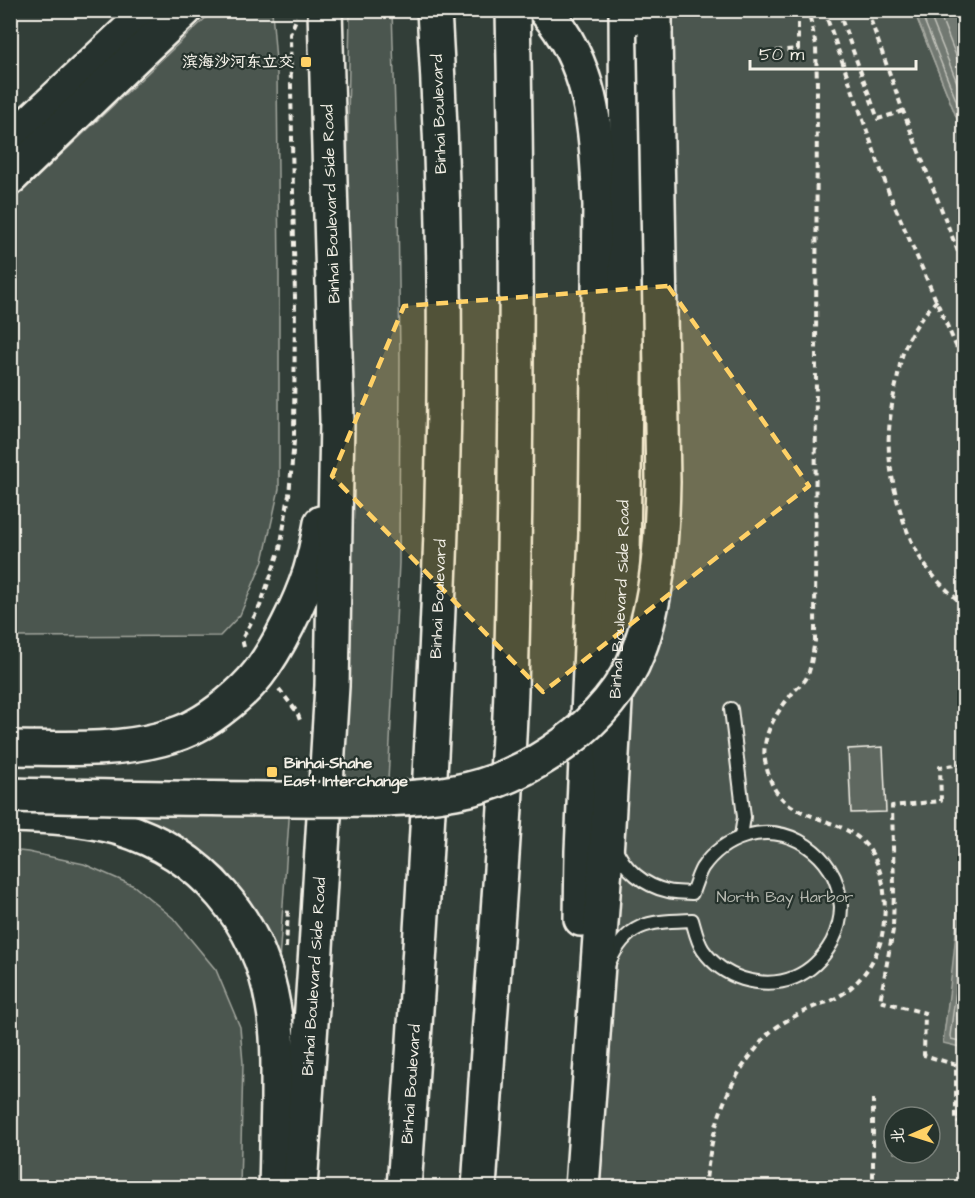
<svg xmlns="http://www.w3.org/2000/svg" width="975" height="1198" font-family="'Architects Daughter','LXGW WenKai TC',sans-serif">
	<rect width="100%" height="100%" fill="#323e38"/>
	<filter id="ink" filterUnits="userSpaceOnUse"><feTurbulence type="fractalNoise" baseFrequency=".0167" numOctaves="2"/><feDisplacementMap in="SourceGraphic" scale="12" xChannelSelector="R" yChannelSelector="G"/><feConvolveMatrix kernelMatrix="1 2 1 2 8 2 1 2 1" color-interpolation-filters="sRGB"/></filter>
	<g filter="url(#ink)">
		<!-- green -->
		<g fill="#4c564f" stroke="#a0a49c" stroke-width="1.5" fill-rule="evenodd">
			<path d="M213 11H272L277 73 279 276V489L263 561 240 615 220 636 11 637V202Z"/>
			<path d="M350 11H392L398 206 400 359 399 563 388 781 336 783Z"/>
			<path d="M665 11H914L964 136V790L960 791C961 834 960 875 958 917 955 959 949 1001 943 1042L964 1048V1187L594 1188 621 729 669 608 679 507ZM894 1117H930V1153H894Z"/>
			<path d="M290 806 279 961 254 909 225 870 191 844 150 822 108 810Z"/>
			<path d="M10 850 28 852 84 864 134 886 173 918 216 970 240 1027 243 1063 240 1187H11Z"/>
		</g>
		<!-- water -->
		<g fill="#727972" stroke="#a6a9a1" stroke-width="1.5">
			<path d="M914 11H964V136Z"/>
			<path d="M964 790V1048L943 1043C948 1002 954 961 957 920 961 877 961 834 960 791Z"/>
		</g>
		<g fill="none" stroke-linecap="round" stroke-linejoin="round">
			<!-- shore -->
			<g stroke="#c0c1b9" stroke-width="1.5">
				<path d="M920 10 964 120"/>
				<path d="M928 10 964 100"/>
				<path d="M938 10 964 76"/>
				<path d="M964 899 957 983 950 1036 951 1039 964 1042"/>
			</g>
		</g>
		<!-- building -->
		<path fill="#5f6861" stroke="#f4f1e8" stroke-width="1.5" d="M883 747 886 812 851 813 848 749Z"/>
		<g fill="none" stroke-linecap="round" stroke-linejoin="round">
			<defs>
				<g id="service">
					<path d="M731 709 744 817 741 836"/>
					<path d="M609 963C628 921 650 922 692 920 695 930 697 941 703 950 713 964 727 974 743 979 781 990 813 976 832 942 837 932 841 919 841 907 841 903 839 898 839 893 835 870 819 852 799 841 765 823 723 837 702 868 698 875 695 885 692 893 684 892 676 893 668 891 645 886 623 869 615 846"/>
				</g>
				<g id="primary">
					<path d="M545 10C595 68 596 133 600 205L596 534 582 851 581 919"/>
					<path d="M655 10V33"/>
					<path d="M10 141 150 10"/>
					<path d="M10 178 135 57 185 10"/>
					<path d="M10 748C60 748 112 752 161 739 172 736 185 732 195 726 215 716 244 692 258 674 278 648 300 603 310 572 315 556 318 539 321 523"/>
					<path d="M10 815C47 816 84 818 119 828 202 853 259 921 273 1005 279 1036 278 1069 278 1101 277 1130 277 1159 276 1188"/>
					<path id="s1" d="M300 1188 316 948 332 686 337 421 325 10"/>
					<path id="s2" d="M582 1188 608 825 623 562 627 203 626 10"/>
				</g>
				<g id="trunk">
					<path id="s3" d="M404 1188C417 1002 429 817 437 632 439 587 441 541 442 496 447 334 444 172 434 10"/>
					<path d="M479 1188C483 1132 486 1077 490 1022 498 912 507 802 511 691 517 464 518 237 513 10"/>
				</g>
			</defs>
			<!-- service casing -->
			<use href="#service" stroke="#f4f1e8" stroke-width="16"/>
			<!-- primary casing -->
			<use href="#primary" stroke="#f4f1e8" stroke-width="38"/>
			<!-- trunk casing -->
			<use href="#trunk" stroke="#f4f1e8" stroke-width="38"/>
			<!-- path -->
			<g stroke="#f4f1e8" stroke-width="4" stroke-dasharray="6 4.5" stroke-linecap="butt">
				<path d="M795 10 798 16"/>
				<path d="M824 10 889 193 964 364"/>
				<path d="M838 10 878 119 903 111"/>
				<path d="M867 10 903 111 964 267"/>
				<path d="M776 51 798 49V16L817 10"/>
				<path d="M937 300C924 314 913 328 906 345 901 356 899 369 897 381 893 397 890 414 889 431 886 468 901 527 921 559 931 576 946 589 961 603L964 605"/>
				<path d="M244 647 242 639 260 606 280 549 289 495 294 441 295 298 290 34 297 17"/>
				<path d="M279 689 297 712 301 723"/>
				<path d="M964 764 940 767 941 801 892 806 894 887 893 930 880 1001 925 1013 924 1055 956 1065V1121L964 1125"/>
				<path d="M286 948 288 910"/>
				<path d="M705 1188C711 1135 721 1091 756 1049 759 1045 763 1039 767 1035 781 1022 800 1013 818 1005 823 1003 829 1002 834 999 857 987 874 965 881 940 888 909 887 865 862 841 834 814 782 821 769 776 766 766 763 756 765 745 768 723 782 706 795 690 799 686 805 682 807 677 811 669 813 650 815 641L817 85 816 46 809 13"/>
				<path d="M873 1188V1099"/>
			</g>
			<!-- service -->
			<use href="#service" stroke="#26332d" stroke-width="12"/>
			<!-- primary -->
			<use href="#primary" stroke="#26332d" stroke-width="33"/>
			<!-- trunk -->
			<use href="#trunk" stroke="#26332d" stroke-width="33"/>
			<defs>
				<path id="primary-bridge" d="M10 795C104 797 198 799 292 799 346 799 401 802 455 792 527 780 612 722 638 652 658 601 662 536 663 482L655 33"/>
			</defs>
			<!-- primary-bridge casing -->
			<use href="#primary-bridge" stroke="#f4f1e8" stroke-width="38" stroke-linecap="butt"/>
			<!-- primary-bridge -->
			<use href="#primary-bridge" stroke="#26332d" stroke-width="33"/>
		</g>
	</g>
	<!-- marked area -->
	<path fill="#ffd166" fill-opacity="0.2" stroke="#ffd166" stroke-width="4.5" stroke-dasharray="12 8" stroke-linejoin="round" d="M668 286 809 486 543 692 332 476 404 306Z"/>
	<!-- markers -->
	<g fill="#ffd166" stroke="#26332d" stroke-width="2">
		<rect x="300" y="56" width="12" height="12" rx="3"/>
		<rect x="266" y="766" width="12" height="12" rx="3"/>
	</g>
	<g text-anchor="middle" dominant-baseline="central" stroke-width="4.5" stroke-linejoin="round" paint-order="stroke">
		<!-- poi labels -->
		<g font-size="16" font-weight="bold" fill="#f4f1e8" stroke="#26332d" text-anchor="end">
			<text x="294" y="62">滨海沙河东立交</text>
			<text x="284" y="763" text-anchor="start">Binhai-Shahe<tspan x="284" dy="18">East Interchange</tspan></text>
		</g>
		<!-- street labels -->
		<g font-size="16" fill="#f4f1e8" stroke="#26332d">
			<text transform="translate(439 114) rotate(-92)">Binhai Boulevard</text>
			<text transform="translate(331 204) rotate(-92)">Binhai Boulevard Side Road</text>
			<text stroke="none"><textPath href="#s3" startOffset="590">Binhai Boulevard</textPath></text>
			<text stroke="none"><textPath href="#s2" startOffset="590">Binhai Boulevard Side Road</textPath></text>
			<text stroke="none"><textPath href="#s1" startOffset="212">Binhai Boulevard Side Road</textPath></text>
			<text stroke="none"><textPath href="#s3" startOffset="104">Binhai Boulevard</textPath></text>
		</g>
		<!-- park labels -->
		<g font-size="16" fill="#b9bbb2" stroke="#26332d">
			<text x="785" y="897">North Bay Harbor</text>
		</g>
	</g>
	<!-- margin -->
	<rect width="975" height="1198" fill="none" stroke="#26332d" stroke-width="36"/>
	<rect x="18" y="18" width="939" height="1162" fill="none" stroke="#f4f1e8" stroke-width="2" filter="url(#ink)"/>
	<!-- north arrow -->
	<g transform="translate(912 1135) rotate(267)"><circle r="28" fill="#26332d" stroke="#787f78" stroke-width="1.5"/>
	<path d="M0-4.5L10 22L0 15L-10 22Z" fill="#ffd166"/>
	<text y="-9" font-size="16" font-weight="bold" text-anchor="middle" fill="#f4f1e8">北</text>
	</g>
	<!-- scale -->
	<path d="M750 60v9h166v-9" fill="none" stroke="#f4f1e8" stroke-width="3"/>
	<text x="759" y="60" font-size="18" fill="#f4f1e8" stroke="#26332d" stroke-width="4.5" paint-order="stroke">50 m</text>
</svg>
